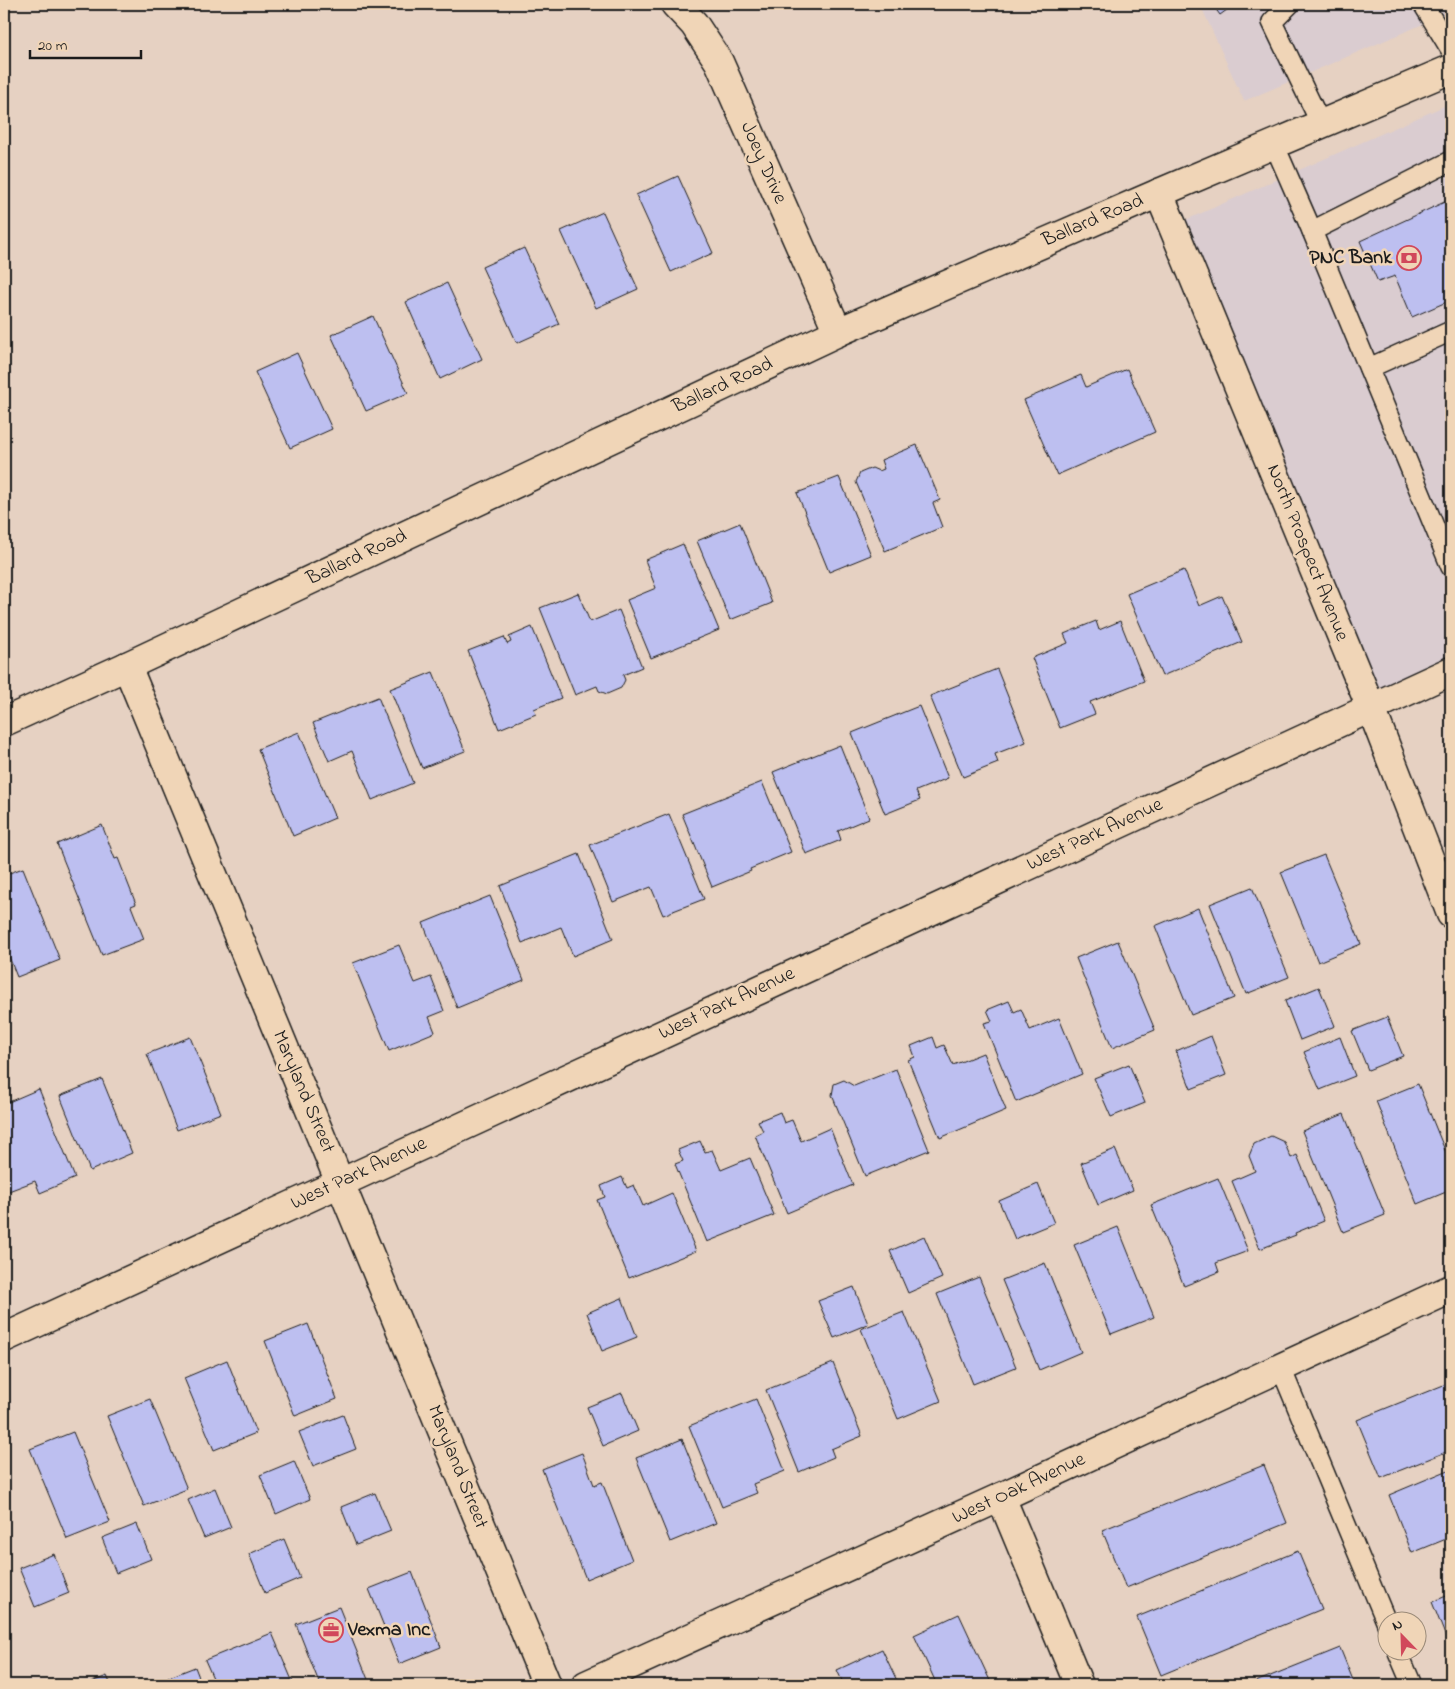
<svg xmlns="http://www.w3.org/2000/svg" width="1455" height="1689" font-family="'Indie Flower',sans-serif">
	<rect width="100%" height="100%" fill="#e6d1c2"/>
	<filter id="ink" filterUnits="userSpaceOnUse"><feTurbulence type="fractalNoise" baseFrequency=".02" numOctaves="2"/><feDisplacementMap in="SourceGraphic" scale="10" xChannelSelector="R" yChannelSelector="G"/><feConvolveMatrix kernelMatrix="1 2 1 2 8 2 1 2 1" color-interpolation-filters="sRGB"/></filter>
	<g filter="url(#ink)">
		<!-- built -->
		<g fill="#daccd0">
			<path d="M1200 4H1451V12L1244 101Z"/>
			<path d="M1451 103V664L1359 706 1163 230Z"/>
		</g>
		<!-- building -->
		<g fill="#bdbff0" stroke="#1c1c1c">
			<path d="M1212 4H1235L1220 15Z"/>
			<path d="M678 176 713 253 671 272 636 195Z"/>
			<path d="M1451 199V300L1412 317 1395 276 1378 282 1360 241Z"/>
			<path d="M603 212 638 289 596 308 561 231Z"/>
			<path d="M524 248 559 324 517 343 482 267Z"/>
			<path d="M447 283 482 359 440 379 406 302Z"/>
			<path d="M373 316 408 393 366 411 331 335Z"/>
			<path d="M297 353 332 429 290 448 255 372Z"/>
			<path d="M1127 369 1155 432 1057 475 1024 400 1081 375 1086 387Z"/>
			<path d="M917 445 940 500 933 503 942 527 885 551 856 482 860 473 872 468 879 471 884 469 881 460Z"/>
			<path d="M839 477 871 555 829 572 797 493Z"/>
			<path d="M740 523 772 603 730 620 697 541Z"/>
			<path d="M683 544 719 630 651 658 627 600 656 588 645 560Z"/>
			<path d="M1184 570 1199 606 1222 596 1242 642 1162 676 1127 594Z"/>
			<path d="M578 593 590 622 619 610 642 667 623 675 625 680 621 688 607 694 599 691 597 686 575 695 540 608Z"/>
			<path d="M1096 621 1099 630 1120 621 1144 681 1090 702 1095 714 1060 728 1032 658 1068 643 1064 634Z"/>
			<path d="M532 627 561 698 534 709 536 714 499 729 468 651 504 637 507 644 511 642 509 637Z"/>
			<path d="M997 669 1026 742 995 754 998 763 963 777 930 696Z"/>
			<path d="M433 672 465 751 422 768 390 689Z"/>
			<path d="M378 697 413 783 372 800 352 751 329 761 313 723Z"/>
			<path d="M919 706 948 778 916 791 920 800 885 814 852 733Z"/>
			<path d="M299 732 335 818 293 836 258 749Z"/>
			<path d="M840 745 869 818 838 831 841 840 806 854 773 772Z"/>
			<path d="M762 782 791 852 750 869 751 871 712 887 682 814Z"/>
			<path d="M669 814 704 899 663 915 651 887 613 902 590 845Z"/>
			<path d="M102 825 115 859 118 858 136 904 131 906 144 939 102 955 57 844Z"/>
			<path d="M579 854 613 939 573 956 561 927 522 943 500 886Z"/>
			<path d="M1324 855 1361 944 1318 962 1281 872Z"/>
			<path d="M23 868 60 960 17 977 4 944V875Z"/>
			<path d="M1252 887 1289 977 1246 994 1210 904Z"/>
			<path d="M490 896 524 980 457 1008 423 923Z"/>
			<path d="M1198 908 1234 998 1191 1015 1155 926Z"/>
			<path d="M1118 941 1155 1030 1112 1048 1076 958Z"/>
			<path d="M399 945 415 983 431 977 444 1011 429 1017 435 1032 389 1051 353 963Z"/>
			<path d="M1319 987 1335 1026 1300 1040 1285 1001Z"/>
			<path d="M1009 1001 1014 1012 1021 1009 1030 1030 1059 1018 1082 1074 1016 1102 984 1023 992 1021 987 1010Z"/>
			<path d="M1387 1017 1403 1056 1368 1070 1352 1031Z"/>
			<path d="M1211 1036 1226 1075 1191 1089 1176 1051Z"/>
			<path d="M190 1037 221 1113 177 1130 147 1054Z"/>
			<path d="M933 1037 937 1048 944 1045 953 1065 983 1053 1006 1110 940 1138 908 1060 915 1057 911 1046Z"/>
			<path d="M1340 1037 1355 1076 1320 1090 1304 1052Z"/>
			<path d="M1129 1064 1145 1103 1111 1117 1094 1078Z"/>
			<path d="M896 1069 929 1150 865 1176 832 1095 834 1084 844 1080 854 1086Z"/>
			<path d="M102 1079 132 1153 90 1171 60 1096Z"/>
			<path d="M1418 1084 1451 1165V1190L1417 1204 1376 1101Z"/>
			<path d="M39 1089 75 1178 40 1193 35 1181 6 1192 4 1187V1104Z"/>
			<path d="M780 1112 784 1123 792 1120 801 1141 830 1128 853 1185 787 1213 755 1135 763 1131 758 1121Z"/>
			<path d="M1344 1114 1385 1215 1343 1232 1302 1131Z"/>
			<path d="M1271 1136 1284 1142 1291 1158 1297 1155 1324 1221 1295 1233 1296 1235 1260 1249 1232 1181 1255 1171 1249 1156 1254 1144Z"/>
			<path d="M700 1141 705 1152 712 1150 721 1170 750 1158 774 1215 707 1242 675 1164 683 1161 678 1150Z"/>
			<path d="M1115 1149 1133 1190 1098 1205 1081 1163Z"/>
			<path d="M622 1177 627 1188 634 1185 643 1206 672 1193 696 1251 629 1278 597 1200 605 1197 601 1186Z"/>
			<path d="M1218 1178 1248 1251 1216 1263 1219 1272 1184 1286 1151 1205Z"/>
			<path d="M1038 1184 1054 1223 1015 1239 999 1201Z"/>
			<path d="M1118 1227 1154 1317 1111 1334 1074 1245Z"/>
			<path d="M924 1236 942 1278 908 1293 890 1251Z"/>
			<path d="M1045 1263 1081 1352 1039 1370 1002 1280Z"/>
			<path d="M979 1277 1016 1367 973 1384 937 1294Z"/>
			<path d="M854 1287 868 1324 834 1338 818 1301Z"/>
			<path d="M622 1298 637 1337 602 1351 587 1313Z"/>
			<path d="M904 1312 941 1401 898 1419 861 1329Z"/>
			<path d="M308 1324 337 1399 295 1416 265 1341Z"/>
			<path d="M227 1360 256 1433 214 1450 184 1378Z"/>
			<path d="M833 1363 862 1436 831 1449 834 1457 799 1472 766 1390Z"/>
			<path d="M1451 1382V1450L1381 1478 1357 1420Z"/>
			<path d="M622 1393 638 1431 603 1446 587 1407Z"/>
			<path d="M150 1399 187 1489 144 1506 107 1416Z"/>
			<path d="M756 1399 785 1471 753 1484 757 1493 722 1507 689 1426Z"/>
			<path d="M343 1415 356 1449 313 1466 299 1432Z"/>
			<path d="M73 1432 110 1522 67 1539 30 1449Z"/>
			<path d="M682 1439 716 1523 670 1542 636 1458Z"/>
			<path d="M582 1453 594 1485 602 1482 632 1560 586 1579 542 1469Z"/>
			<path d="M294 1461 310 1499 276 1514 260 1475Z"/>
			<path d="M1264 1465 1287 1523 1126 1588 1102 1530Z"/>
			<path d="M1451 1469V1537L1412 1553 1389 1495Z"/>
			<path d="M215 1488 231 1527 204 1538 188 1500Z"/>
			<path d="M375 1493 391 1531 356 1545 341 1507Z"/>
			<path d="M137 1524 151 1559 116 1573 102 1538Z"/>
			<path d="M284 1539 300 1578 265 1593 249 1554Z"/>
			<path d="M1298 1551 1322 1609 1161 1675 1137 1617Z"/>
			<path d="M54 1554 69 1593 35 1607 19 1568Z"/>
			<path d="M412 1572 441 1647 399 1664 369 1589Z"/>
			<path d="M1451 1594V1650L1432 1602Z"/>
			<path d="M339 1607 369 1682 361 1685H320L296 1624Z"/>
			<path d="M959 1614 992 1685H937L914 1635Z"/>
			<path d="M272 1633 294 1685H216L205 1660Z"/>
			<path d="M1340 1648 1355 1685H1248Z"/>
			<path d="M882 1649 899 1685H844L837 1670Z"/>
			<path d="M195 1667 202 1685H149Z"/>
			<path d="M107 1676 111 1685H84Z"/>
		</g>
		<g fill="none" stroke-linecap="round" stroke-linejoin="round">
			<defs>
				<g id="lane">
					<path d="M1290 4 1272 22 1321 124"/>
					<path d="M1423 4 1451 50"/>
					<path d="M1274 144 1312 231 1451 567"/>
					<path d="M1312 231 1451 161"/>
					<path d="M1369 368 1451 331"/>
					<path d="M1281 1368 1388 1626"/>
					<path d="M1398 1652 1412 1685"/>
				</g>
				<g id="street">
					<path d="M675 4 694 24 719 62 838 332"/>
					<path d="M1159 193 1371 708 1451 914"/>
					<path d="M127 666 547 1685"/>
					<path d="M4 1338 1451 671"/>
					<path d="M1001 1497 1079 1685"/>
					<path d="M586 1685 1001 1497 1451 1289"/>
				</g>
				<path id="secondary" d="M4 722 127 666 838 332 1159 193 1451 69"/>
			</defs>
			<!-- lane casing -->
			<use href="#lane" stroke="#1c1c1c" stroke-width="22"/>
			<!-- street casing -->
			<use href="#street" stroke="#1c1c1c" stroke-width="31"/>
			<!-- secondary casing -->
			<use href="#secondary" stroke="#1c1c1c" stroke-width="31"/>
			<!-- lane -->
			<use href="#lane" stroke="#f0d5b7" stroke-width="19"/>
			<!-- street -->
			<use href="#street" stroke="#f0d5b7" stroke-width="28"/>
			<!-- secondary -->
			<use href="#secondary" stroke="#f0d5b7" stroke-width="28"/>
		</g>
	</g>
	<!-- icons -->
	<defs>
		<symbol id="bank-ring" viewBox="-11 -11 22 22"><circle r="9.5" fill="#f0d5b7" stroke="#d1495b" stroke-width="1.5"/><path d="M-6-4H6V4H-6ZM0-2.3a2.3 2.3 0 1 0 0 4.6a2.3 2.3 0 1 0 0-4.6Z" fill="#d1495b"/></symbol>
		<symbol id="office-ring" viewBox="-11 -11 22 22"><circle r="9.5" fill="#f0d5b7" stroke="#d1495b" stroke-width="1.5"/><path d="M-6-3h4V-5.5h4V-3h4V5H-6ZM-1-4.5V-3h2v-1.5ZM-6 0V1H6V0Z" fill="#d1495b"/></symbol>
	</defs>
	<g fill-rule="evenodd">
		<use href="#bank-ring" x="1395" y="244" width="28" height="28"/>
		<use href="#office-ring" x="317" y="1616" width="28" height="28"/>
	</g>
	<g text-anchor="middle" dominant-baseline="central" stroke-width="5" stroke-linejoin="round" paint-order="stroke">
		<!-- street labels -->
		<g font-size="20" fill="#1c1c1c" stroke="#f0d5b7">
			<text transform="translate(763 163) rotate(66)">Joey Drive</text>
			<text transform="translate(1093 221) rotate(-23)">Ballard Road</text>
			<text transform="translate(723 386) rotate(-25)">Ballard Road</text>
			<text transform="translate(1307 553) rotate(68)">North Prospect Avenue</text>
			<text transform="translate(357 558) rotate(-25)">Ballard Road</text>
			<text transform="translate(1095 835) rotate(-25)">West Park Avenue</text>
			<text transform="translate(727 1004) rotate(-25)">West Park Avenue</text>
			<text transform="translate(303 1092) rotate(67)">Maryland Street</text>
			<text transform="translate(359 1174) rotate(-25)">West Park Avenue</text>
			<text transform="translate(457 1467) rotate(68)">Maryland Street</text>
			<text transform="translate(1019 1489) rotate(-25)">West Oak Avenue</text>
		</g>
		<!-- poi labels -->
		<g font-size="20" font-weight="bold" fill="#1c1c1c" stroke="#f0d5b7" text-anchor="end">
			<text x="1392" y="258">PNC Bank</text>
			<text x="348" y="1630" text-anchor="start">Vexma Inc</text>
		</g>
	</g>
	<!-- margin -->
	<rect width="1455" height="1689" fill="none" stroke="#f0d5b7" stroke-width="20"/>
	<rect x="10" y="10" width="1435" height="1669" fill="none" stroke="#1c1c1c" stroke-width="2" filter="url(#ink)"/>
	<!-- north arrow -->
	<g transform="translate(1402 1636) rotate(337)"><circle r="24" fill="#f0d5b7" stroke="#9b8b79"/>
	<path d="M0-4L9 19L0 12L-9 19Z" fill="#d1495b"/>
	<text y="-8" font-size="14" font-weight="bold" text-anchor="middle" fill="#1c1c1c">N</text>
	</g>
	<!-- scale -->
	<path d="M30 50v8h111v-8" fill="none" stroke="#1c1c1c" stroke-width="2.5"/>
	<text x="38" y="50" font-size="15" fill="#1c1c1c" stroke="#f0d5b7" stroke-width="4" paint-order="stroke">20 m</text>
</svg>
